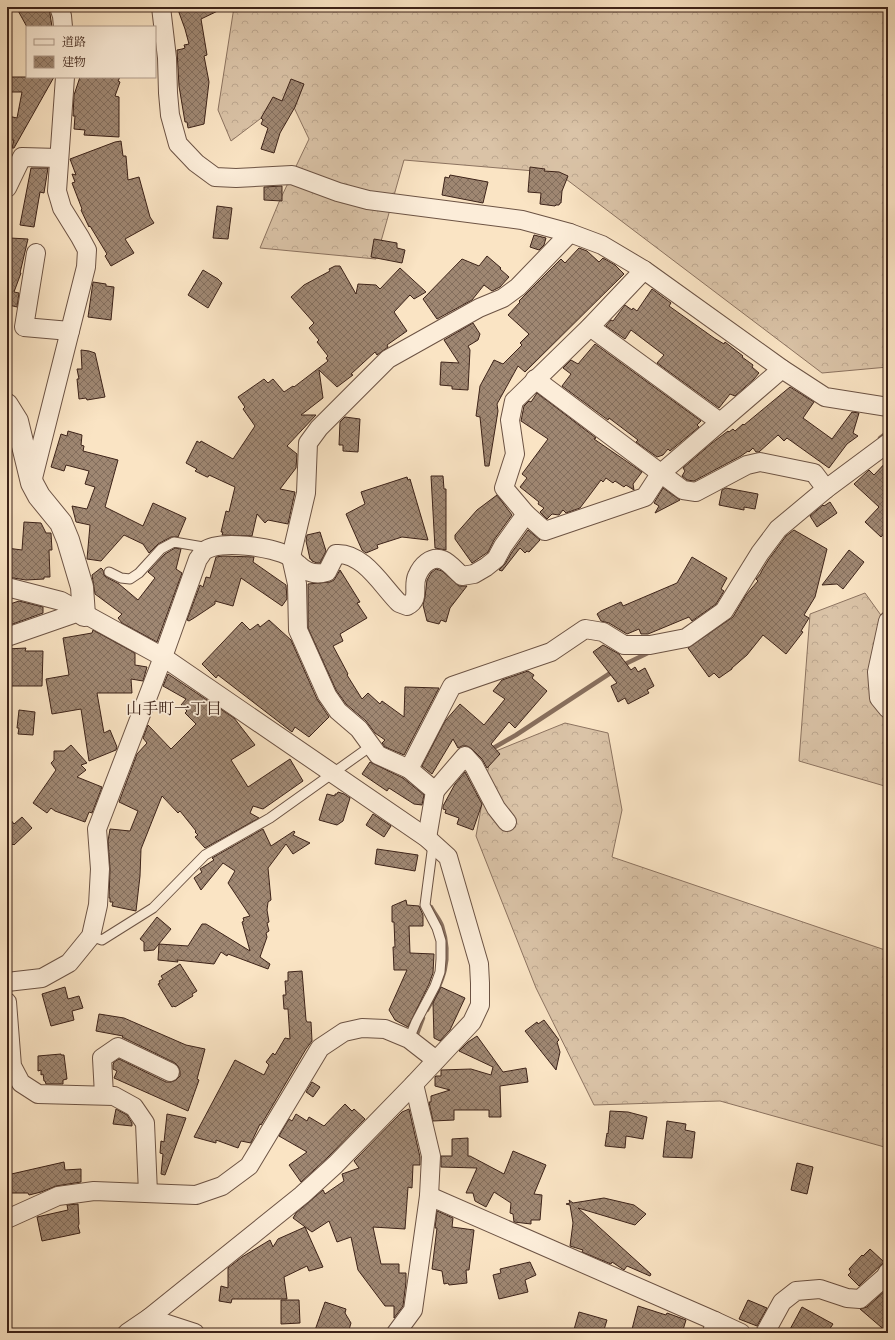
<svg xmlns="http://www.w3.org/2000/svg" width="895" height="1340" font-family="'Gentium Book Plus','Noto Serif JP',serif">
	<defs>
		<pattern id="forest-crowns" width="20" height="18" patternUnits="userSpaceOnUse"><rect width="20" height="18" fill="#dac3a7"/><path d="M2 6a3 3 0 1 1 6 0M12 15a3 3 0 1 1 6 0" fill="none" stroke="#bca78f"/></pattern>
		<pattern id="building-cross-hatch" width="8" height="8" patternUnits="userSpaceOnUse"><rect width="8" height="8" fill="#9f8772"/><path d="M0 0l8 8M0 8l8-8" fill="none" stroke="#836e5d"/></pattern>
	</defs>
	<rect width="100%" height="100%" fill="#fae4c4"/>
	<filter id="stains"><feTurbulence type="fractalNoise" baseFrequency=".005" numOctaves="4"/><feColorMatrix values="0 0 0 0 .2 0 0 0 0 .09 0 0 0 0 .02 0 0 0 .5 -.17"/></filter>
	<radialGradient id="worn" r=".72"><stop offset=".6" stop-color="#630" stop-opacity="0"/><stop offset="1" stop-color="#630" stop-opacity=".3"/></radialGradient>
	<!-- forest -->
	<g fill="url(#forest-crowns)" stroke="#8c7360">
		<path d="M234 7H888V367L822 373 558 173 404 160 376 259 260 248 279 202 309 139 289 97 231 141 218 110Z"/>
		<path d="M865 593 888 625V787L799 761 810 614Z"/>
		<path d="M565 723 608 733 622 810 612 857 888 951V1148L720 1101 594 1105 536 988 476 836 491 753Z"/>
	</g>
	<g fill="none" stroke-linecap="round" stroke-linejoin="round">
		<!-- stream -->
		<g stroke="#886f5d" stroke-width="4.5">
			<path d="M880 438 888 432"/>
			<path d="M621 666 650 652"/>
			<path d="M490 750 516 735 615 670"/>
			<path d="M427 1010C443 981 453 960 442 926 440 920 434 913 431 907"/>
			<path d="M417 1034 423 1018"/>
		</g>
	</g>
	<!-- building -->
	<g fill="url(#building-cross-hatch)" stroke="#3d2319">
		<path d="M16 7H49L52 27H27Z"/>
		<path d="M177 7H226L201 19 207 55 204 56 209 82 204 124 188 128 187 122H185L179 86 177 50 182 49 185 48 184 45 189 44 185 29Z"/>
		<path d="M7 77H54L14 148H12L14 140H7L8 116 17 118 22 92H7Z"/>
		<path d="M80 77H120L118 81 120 82 115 96 119 97V137L84 135 85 130 74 129 75 116H73L74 95Z"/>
		<path d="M291 79 304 84 295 107 280 133 274 153 261 149 268 128 261 124 263 120 261 118 273 97 282 101Z"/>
		<path d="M121 141 123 156H126L128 180 139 177 150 217 154 223 125 239 134 253 111 266 105 256 107 254 90 226 89 227 81 210 82 209 72 183 75 182 72 174 76 175 70 159 115 142Z"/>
		<path d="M530 167 545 169 544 171 559 172 568 176 562 191 561 203H560L559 205H556L555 206 540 204 541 193 528 192Z"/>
		<path d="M31 168H48L44 193 40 192 34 227 20 225Z"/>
		<path d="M450 175 488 182 483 203 442 195 445 177 449 178Z"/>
		<path d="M282 186V201L264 200V187Z"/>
		<path d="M217 206 232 208 228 239 213 238Z"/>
		<path d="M534 235 546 238 544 245 539 250 530 247Z"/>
		<path d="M10 238 28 239 20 273H21L14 292 19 293 17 307 9 305 8 307H7V250Z"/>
		<path d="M374 239 397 243V248L405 250 402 263 371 257Z"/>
		<path d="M579 248 587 251 599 262 603 258 615 265 624 274 525 372 518 366 497 404 498 411 489 466H485L480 417 476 416 480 386 494 360 503 364 522 345 520 343 529 334 508 315 520 302 519 301 561 259 565 263Z"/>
		<path d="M487 256 501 268 500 269 509 277 500 287 492 291 484 285 472 300 437 319 423 299 462 259 479 266Z"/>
		<path d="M335 266H340L356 294 358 284 376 285 380 289 400 268 426 292 414 299 410 295 394 312 407 331 387 345 388 347 377 355 375 352 351 374 353 375 337 387 319 370 323 398 301 415H316L287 446 297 454 296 468 280 489 295 492 288 524 268 520 265 523 257 514 252 536 222 535 223 532H221L226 511 229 512 235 487 209 475 208 477H207L195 471 197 469 186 463 197 441 200 443 201 441 233 459 255 426 243 409 245 407 238 397 264 379 268 383 273 379 284 392 293 386 294 387 328 361 326 358 328 356 317 342 319 340 309 328 314 323 291 297 304 285 330 271 329 269Z"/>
		<path d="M203 270 218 279 222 283 208 308 188 295Z"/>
		<path d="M93 282 106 284V286L114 287 111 320 88 317Z"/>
		<path d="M652 289 671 303 669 306 714 338 724 344 725 342 743 356 742 357 753 365 752 367 759 373 754 379 735 396 730 394 719 408 657 363 664 355 631 330 625 339 606 326 611 320 613 321 625 305 632 310 633 308 637 311Z"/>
		<path d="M473 323 480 334 478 340 468 346 470 350 468 390 452 389V386L440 385 441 362 459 363 444 340Z"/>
		<path d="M595 344 701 421 697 425 699 427 670 451 668 449 663 455 657 457 636 442 638 440 609 418 608 420 562 386 571 374 563 368 571 360 578 364Z"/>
		<path d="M81 350 89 351 95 353 105 397 87 400 86 398 79 399 77 379H79L77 369H82Z"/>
		<path d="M790 387 814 402 803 418 832 439 852 412 859 413 853 433 858 436 847 444 829 468 787 438 784 441 778 435 759 452H756L753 448 749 452 748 451 741 456 694 481 687 480 682 476 685 471 683 468 712 443 728 431 729 432 733 429 735 431 743 424 744 425Z"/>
		<path d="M537 393 596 438 594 439 642 472 633 484 634 490 626 485 624 487 615 481 613 483 606 478 603 482 601 480 580 508 566 513 563 510 559 515 552 514 547 519 540 512 544 508 538 504 539 502 520 487 527 478 522 474 548 439 521 421 524 406 529 401 531 402Z"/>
		<path d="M345 417 360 419 358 452 343 451V445H339L340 422Z"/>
		<path d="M68 431 82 435 81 445 84 446 83 451 118 460 105 507 143 526 153 503 186 518 178 537H171L158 544 149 553 143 544 124 535 101 561 87 559 90 525 76 522 72 506 87 509 95 487 85 484 89 471 66 465 64 471 51 467 61 434 67 436Z"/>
		<path d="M888 460V529L881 537 865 522 879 507 854 484 869 470 874 475Z"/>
		<path d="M431 476H443L444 489H446V550L435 548Z"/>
		<path d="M407 477 408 480 410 479 428 540 402 537 377 545 378 548 366 553 362 550 346 514 365 504 361 492Z"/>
		<path d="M663 488 680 500 655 513 659 506 654 503Z"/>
		<path d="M726 488 758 494 755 509 744 507V510L719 505 722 490Z"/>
		<path d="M497 495 512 515 494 540 488 552 472 563 455 539V535L477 510Z"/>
		<path d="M830 502 837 513 817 527 810 516 823 505 824 506Z"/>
		<path d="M24 522 41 523 46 533H51L52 550H49L50 577H44V579L26 580 7 577V548L22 550Z"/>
		<path d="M528 530 540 540 529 552 527 551 525 553 520 548 502 571 499 570 505 564 512 552Z"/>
		<path d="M794 530 827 549 815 597 804 615 809 618 801 631 803 632 786 654 763 635 747 655 732 668V669L719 678 714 673 709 677 688 648 733 617 746 595 758 581 756 579 761 573V572L769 559 786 536Z"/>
		<path d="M320 532 326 551 320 563H317L312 561 311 559H310L306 541 307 535Z"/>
		<path d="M175 548 181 549 176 569 182 573 157 642 122 623 118 618 122 614 95 594 92 575 101 568 103 570 104 575 106 577 119 584 138 600 155 578 148 572 165 554Z"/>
		<path d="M849 550 864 562 843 589 837 584 822 585Z"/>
		<path d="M223 556 254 557 253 562 286 585 287 599 282 606 241 578 233 606 215 601V604L194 618 189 621 187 620 200 585 203 587 206 577 210 578 216 557Z"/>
		<path d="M692 557 727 578 721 589 724 591 716 604 692 621 689 617 648 634H641L639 629 627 634 609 623 601 621 597 614 601 611 621 602 623 606 677 583Z"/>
		<path d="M436 569 442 571 459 586H467L450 608 446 622 441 620 439 624 427 621 423 605 425 597 427 580 431 573Z"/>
		<path d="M340 570 360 602 357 603 367 618 340 634 343 641 333 646 348 674 347 675 362 699 368 693 380 704 382 701 404 717 405 687 439 688 404 755 385 747 382 743 385 740 375 733 366 721 346 704 336 690 308 628V584L330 582 334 580Z"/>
		<path d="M19 601 43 607V613L10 625 7 616V605Z"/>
		<path d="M269 620 291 640 317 699 329 717 309 737 295 727 292 732 218 675 216 678 202 664 242 622 250 630 258 624 260 627Z"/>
		<path d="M93 630 135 653V665L147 667 143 681 131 679 132 693H97L104 733 110 730 117 747 116 750 89 761 81 709 52 714 46 679 69 675 63 638 92 633Z"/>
		<path d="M603 645 619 654 631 670 635 667 638 672 645 668 654 686 647 690 649 693 628 704 625 698 618 702 611 686 617 683 593 652Z"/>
		<path d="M26 648 25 651H43L42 686H10V661H7V649Z"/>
		<path d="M528 671 534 675 532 678 547 691 515 728 509 722 491 744 500 754 487 768 482 759 472 749 467 746H462L458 748 453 739 432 774 422 766 445 721 460 704 484 725 505 699 493 691 502 680Z"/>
		<path d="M168 674 234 718 255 745 231 760 248 787 290 759 303 781 263 809 253 806 250 813 259 818 205 848 195 837 198 835 195 832 196 831 180 811 178 813 162 796 141 849 140 876 136 911 112 906 113 902H110V898H109L110 869 108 841 110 829 130 831 138 811 119 802 137 754 147 743 143 738 148 725 171 749 196 724 185 713 187 711 181 705 186 699 163 686Z"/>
		<path d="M19 710 35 712 33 735 18 734 19 728H17Z"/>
		<path d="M71 745 87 763 81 765 86 770 77 777 102 787 92 813 89 812 85 822 55 811 51 808 47 813 33 803 56 770 51 763 54 760V751H64Z"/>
		<path d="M370 762 403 778 424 795 422 805 414 804 389 788 387 791 362 774Z"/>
		<path d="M465 772 482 804 473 830 457 824 459 818 445 813 446 810 443 809V806L455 784Z"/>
		<path d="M338 792 344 794 350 798 343 821 337 825 319 820 327 794 335 796V794H337Z"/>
		<path d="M373 814 391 826 384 837 366 825Z"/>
		<path d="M7 815 14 824 22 817 32 828 14 845 13 844 7 850Z"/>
		<path d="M263 829 271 846 294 831 295 832 293 835 310 843 293 854 286 844 268 868 271 900 268 902 267 910 269 922 267 923 269 931 266 933 267 937 260 957 270 964 268 969 228 954 227 956 221 952 214 964 177 960 178 962 158 960 159 944 188 946 202 924H206L250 951 242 922 244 921 243 918 250 916 228 883 235 871 223 863 201 890 194 878 202 872 200 869 214 860 212 858Z"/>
		<path d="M377 849 418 855 415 871 375 864Z"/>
		<path d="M406 900 407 905 419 906 423 915V926H409L410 953 434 954 433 973 429 984 408 1027 395 1020 389 1010 407 970H394L393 947H395L394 922H392V906Z"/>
		<path d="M157 917 171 929 154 950 144 951V942L140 939Z"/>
		<path d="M180 964 197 991 192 994 193 996 175 1007 174 1006 172 1007 158 984 160 983 159 981 163 979 161 976Z"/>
		<path d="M302 971 306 1020 307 1022H311L312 1041 306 1049 261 1125 260 1124 251 1143 241 1141 238 1148 216 1140V1143L194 1137 235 1060 264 1075 269 1065 266 1062 273 1053 275 1055 285 1038 290 1039 288 1009H284L283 995H286L285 981H288V972Z"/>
		<path d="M65 987 68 999 79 996 83 1008 72 1011 74 1020 51 1026 42 994Z"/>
		<path d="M441 987 465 998 450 1030 440 1041 434 1038 433 1003Z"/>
		<path d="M99 1014 124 1018 186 1045 205 1049 197 1079 199 1080 188 1111 114 1078 117 1071 113 1069V1065L114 1062 119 1059 166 1082H171L176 1080 180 1076V1071L178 1066 175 1063 122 1037 123 1036 96 1031Z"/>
		<path d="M544 1020 559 1040 557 1042 560 1052 556 1070 525 1031 537 1022 538 1024Z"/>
		<path d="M477 1036 503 1072 526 1068 528 1082 500 1086 501 1117H489V1110H454V1120L433 1121 429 1102H431V1096L450 1090 435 1086V1077L436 1076H441V1070L471 1069 491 1075 493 1067 459 1051 468 1042Z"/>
		<path d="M61 1054V1055H64L67 1079 63 1080V1084H46L45 1081H44L43 1074 41 1075V1070L38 1071V1056Z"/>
		<path d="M312 1082 320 1087 313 1097 306 1092Z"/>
		<path d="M345 1104 352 1111 354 1109 365 1119 328 1157 301 1182 289 1165 307 1152 279 1136 289 1119 292 1121 296 1114 307 1121 309 1117 324 1126Z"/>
		<path d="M116 1109 127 1115 132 1123V1126L113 1124Z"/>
		<path d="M409 1109 420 1157V1165H413L412 1188 408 1187 405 1229 373 1227 381 1264H399V1273H406V1282L403 1306 394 1318V1306H385L358 1270 351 1237 337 1242 329 1221 312 1232 293 1218 296 1213 323 1190 325 1194 344 1181 342 1174 359 1168 354 1161 402 1112Z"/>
		<path d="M610 1111 628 1112 647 1117 643 1139 626 1136 625 1148 605 1146 607 1133 608 1134Z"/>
		<path d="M167 1114 186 1118 165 1175 161 1174 163 1154 160 1153 161 1141 164 1142Z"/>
		<path d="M667 1121 686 1124 685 1130 695 1132 692 1158 663 1157Z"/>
		<path d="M468 1138V1156H470L504 1174 513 1151 546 1165 534 1194 542 1195 540 1220H531V1224L514 1222 513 1214 510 1213 511 1203 494 1192 486 1207 475 1201 473 1193H466L477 1168 441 1167V1156H452V1139Z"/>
		<path d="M64 1162 65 1170 81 1169V1182L56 1186 41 1192 29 1195 28 1193H7V1175Z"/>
		<path d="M797 1163 813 1167 807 1194 791 1190Z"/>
		<path d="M604 1198 634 1205 646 1214 635 1225 578 1208 651 1274 650 1276 627 1266 624 1270 612 1262 611 1264 582 1252 583 1250 570 1246 573 1223 570 1205 566 1204 570 1203 569 1200 573 1203Z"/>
		<path d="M78 1204 79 1224 78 1226 80 1233 42 1241 37 1217 68 1210 67 1205Z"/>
		<path d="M437 1211 453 1218 452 1227 474 1230 469 1270H466L467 1283 449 1285 448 1283 444 1284 442 1271 432 1269 437 1228H435Z"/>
		<path d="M305 1227 323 1267 309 1271 307 1266 284 1277 287 1299H232L231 1303 219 1301 221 1286 228 1288V1268L242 1257 270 1240 273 1247 278 1239Z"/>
		<path d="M870 1249 884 1262 859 1286 848 1275 851 1272 849 1269 862 1255 863 1256Z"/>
		<path d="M530 1262 536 1275 525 1280 528 1292 499 1299 493 1275 501 1273 500 1269Z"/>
		<path d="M888 1288V1333L860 1309 867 1307Z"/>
		<path d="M281 1300H299L300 1323 281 1324Z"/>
		<path d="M748 1300 767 1308 757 1326 739 1319Z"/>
		<path d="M325 1302 346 1309 345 1313 351 1323 348 1333H314Z"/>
		<path d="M638 1306 666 1315 667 1313 686 1320 682 1333H631Z"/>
		<path d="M802 1307 833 1324 827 1333H788Z"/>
		<path d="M579 1312 607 1320 603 1333H573Z"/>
	</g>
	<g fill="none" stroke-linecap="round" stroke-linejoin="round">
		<defs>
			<g id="service">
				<path d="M109 572 121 578 130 579 139 573 161 549 174 542 209 548"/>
				<path d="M91 936 102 940 153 908 205 855 270 818 371 746"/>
				<path d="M409 1039 416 1022 435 986 440 972 441 959V941L437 928 425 905 433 844"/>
			</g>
			<g id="minor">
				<path d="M59 7 62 16 63 27"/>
				<path d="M161 7 167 58 168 93 170 115 178 144 196 163 215 177 236 178 292 175 338 192 368 200 522 220 570 233 602 245 644 270 782 369 825 397 888 407"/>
				<path d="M7 188 22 157 58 158"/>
				<path d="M36 253 24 327 70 331"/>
				<path d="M644 270 590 327 514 401 510 420 515 454 504 488 526 514 545 531 645 497 660 474 782 369"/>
				<path d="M590 327 720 422"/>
				<path d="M535 379 683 490 696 492 747 465 760 462 814 473 826 489"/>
				<path d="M32 482 86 267 87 250 80 237 62 208 57 191 65 77"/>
				<path d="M7 587 61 601 163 657 427 838 448 857 479 964 480 983V1005L472 1022 414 1084 335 1165 302 1195 149 1318 127 1333"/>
				<path d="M888 621 877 672 879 698 888 709"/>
				<path d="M7 637 79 612"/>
				<path d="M409 769 452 686 551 652 585 629 603 632 624 645H650L686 638 724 611 760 553 778 529 826 489 888 443"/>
				<path d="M435 791 465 756 474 766 496 808 507 822"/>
				<path d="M427 838 435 791 409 769 378 755 359 729 338 711 327 695 298 630 297 584 291 557 306 493 308 443 319 428 388 359 479 308 503 298 518 287 570 233"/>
				<path d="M7 982 42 978 69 963 91 936 98 905 100 869 97 829 163 657 198 559C200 557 202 553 204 551 219 539 274 547 290 557 293 559 296 563 299 565 307 573 317 575 327 572L336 554C363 552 382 586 399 603L407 606C421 599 412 587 417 576 421 566 431 555 443 560 450 563 456 571 462 576L474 574 486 567 496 559 503 546 526 514"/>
				<path d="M7 1002 12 1066 21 1083 38 1094 114 1096 134 1107 145 1123 148 1193"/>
				<path d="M104 1095 102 1058 118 1047 170 1072"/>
				<path d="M429 1196 715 1321 712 1333"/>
				<path d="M7 1219 58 1196 94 1191 196 1195 222 1186 249 1166 320 1048 344 1032 362 1028 385 1029 409 1039 436 1060"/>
				<path d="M149 1318 195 1333"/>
				<path d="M715 1321 741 1333"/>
				<path d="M396 1333 413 1310 429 1196 431 1156 414 1084"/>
				<path d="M765 1333 782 1302 796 1291 820 1289 847 1298 860 1299 885 1277 888 1272"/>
			</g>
			<path id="tertiary" d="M7 405 17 421 32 483 39 496 61 523 68 540 82 587 84 615"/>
		</defs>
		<!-- service casing -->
		<use href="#service" stroke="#6c5344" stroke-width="11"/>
		<!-- minor casing -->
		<use href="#minor" stroke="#6c5344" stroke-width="20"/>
		<!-- tertiary casing -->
		<use href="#tertiary" stroke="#6c5344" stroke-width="24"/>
		<!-- service -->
		<use href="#service" stroke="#fcedd9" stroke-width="9"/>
		<!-- minor -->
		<use href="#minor" stroke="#fcedd9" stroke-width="18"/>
		<!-- tertiary -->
		<use href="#tertiary" stroke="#fcedd9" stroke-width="22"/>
	</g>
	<g text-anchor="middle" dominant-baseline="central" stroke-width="3.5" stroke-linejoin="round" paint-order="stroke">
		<!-- neighbourhood labels -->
		<g font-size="16" fill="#3d2319" stroke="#fcedd9">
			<text x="174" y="708">山手町一丁目</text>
		</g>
	</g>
	<!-- margin -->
	<rect width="895" height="1340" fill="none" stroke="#fae4c4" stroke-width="24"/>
	<rect x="8" y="8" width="879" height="1324" fill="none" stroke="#3d2319" stroke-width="2"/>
	<rect x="12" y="12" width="871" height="1316" fill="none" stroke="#3d2319"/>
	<!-- legend -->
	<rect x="26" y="26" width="130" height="52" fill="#fcedd9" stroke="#b09c8c"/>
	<rect x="34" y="39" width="20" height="6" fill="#fcedd9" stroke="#b09c8c"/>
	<text x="62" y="46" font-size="12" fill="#3d2319">道路</text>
	<rect x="34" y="56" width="20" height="12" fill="url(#building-cross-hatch)" stroke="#b09c8c"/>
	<text x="62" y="66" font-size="12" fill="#3d2319">建物</text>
	<rect width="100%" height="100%" filter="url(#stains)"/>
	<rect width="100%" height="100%" fill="url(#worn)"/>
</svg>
